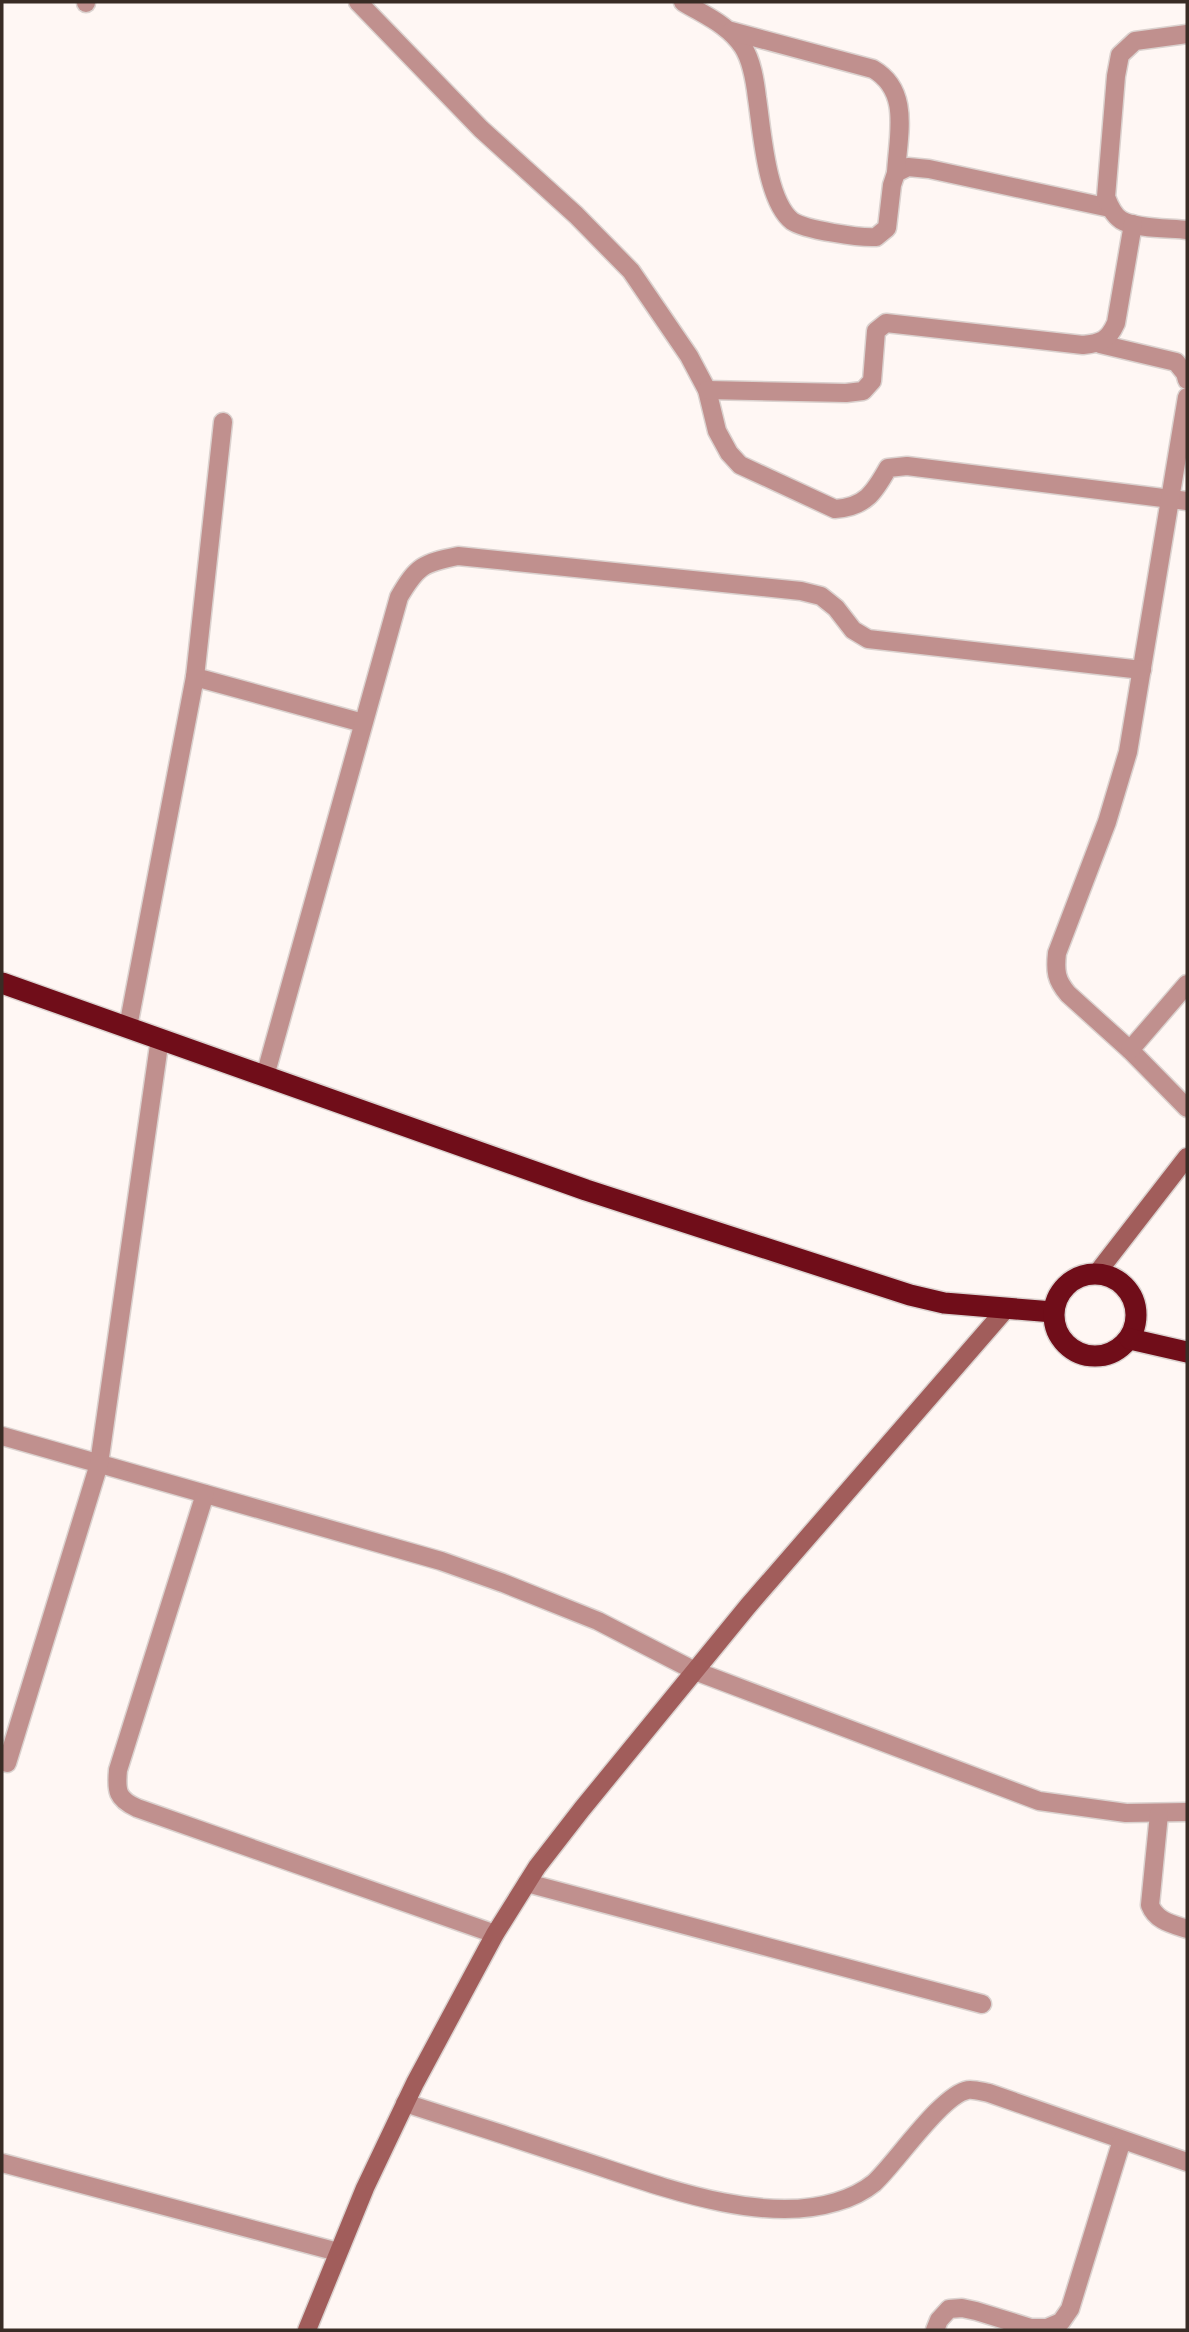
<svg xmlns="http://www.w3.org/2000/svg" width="1189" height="2332" font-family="Signika,sans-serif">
	<rect width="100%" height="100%" fill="#fff7f4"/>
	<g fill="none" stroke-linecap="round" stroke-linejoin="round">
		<defs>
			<g id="street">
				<path d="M358 2 481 129 576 215 631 271 689 356 707 390 717 431 729 453 740 465 835 509C865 507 874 493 888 468L907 466 1187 501"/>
				<path d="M683 2C704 15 729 25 743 47 752 61 755 81 757 98 762 130 766 200 792 221 805 230 860 238 876 237L887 228 892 185 896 173 908 167 929 169 1110 208"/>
				<path d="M86 3V2"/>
				<path d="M731 31 873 69C911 91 898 135 896 173"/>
				<path d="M1187 34 1135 41 1120 55 1116 76 1106 197C1109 205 1113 215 1121 220 1135 229 1170 228 1187 230"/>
				<path d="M1100 344 1176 362 1185 373 1187 380"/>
				<path d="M707 390 846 393 863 391 872 381 876 331 886 323 1083 345C1101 343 1108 341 1116 323L1133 224"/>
				<path d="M1187 397 1128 752 1107 822 1057 953C1055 971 1056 980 1068 994L1130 1050 1187 1108"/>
				<path d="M195 677 363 723"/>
				<path d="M128 1027 195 677 223 422"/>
				<path d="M1130 1050 1187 984"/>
				<path d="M265 1076 399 597C417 566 423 563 458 556L801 591 821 596 836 608 853 630 868 639 1142 670"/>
				<path d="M2 1436 441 1561 503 1583 598 1621 695 1671 1039 1801 1126 1813 1187 1812"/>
				<path d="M205 1494 118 1770C116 1791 117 1799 137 1808L495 1934"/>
				<path d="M7 1763 99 1464 160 1038"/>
				<path d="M1159 1814 1150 1905C1156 1921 1172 1924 1187 1929"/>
				<path d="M527 1883 982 2004"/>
				<path d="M405 2103C462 2121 520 2140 577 2159 652 2183 758 2226 836 2202 850 2198 863 2192 874 2183 896 2163 941 2095 968 2090 974 2089 983 2092 989 2093L1187 2162"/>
				<path d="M2 2163 338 2252"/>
				<path d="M935 2330 939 2320 949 2309 962 2308 976 2311 1031 2328H1047L1061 2322 1070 2309 1122 2140"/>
			</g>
			<g id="secondary">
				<path d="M1097 1273 1187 1157"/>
				<path d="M307 2330 365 2188 415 2083 495 1934 537 1867 582 1809 748 1606 1006 1309"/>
			</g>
			<g id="highway">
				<path d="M2 983 586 1190 910 1295 944 1303 1053 1312"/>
				<circle cx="1095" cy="1315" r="41"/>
				<path d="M1130 1339 1187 1352"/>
			</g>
		</defs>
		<!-- street casing -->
		<use href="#street" stroke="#dbd2cf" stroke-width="21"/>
		<!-- secondary casing -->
		<use href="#secondary" stroke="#dbd2cf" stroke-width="21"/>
		<!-- highway casing -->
		<use href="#highway" stroke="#dbd2cf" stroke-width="24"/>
		<!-- street -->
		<use href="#street" stroke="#c0908e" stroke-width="18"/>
		<!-- secondary -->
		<use href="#secondary" stroke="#a15d5b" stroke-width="18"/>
		<!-- highway -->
		<use href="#highway" stroke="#700d19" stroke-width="21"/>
	</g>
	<!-- border -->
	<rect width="1189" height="2332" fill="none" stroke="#392c25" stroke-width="7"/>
</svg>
